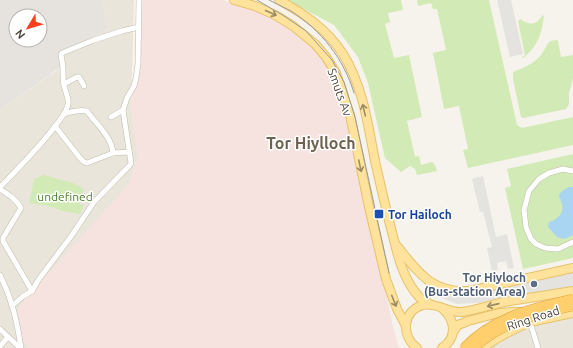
<svg xmlns="http://www.w3.org/2000/svg" width="573" height="348" font-family="Ubuntu,sans-serif">
	<rect width="100%" height="100%" fill="#f6f3ec"/>
	<!-- residential -->
	<g fill="#eae5da">
		<path d="M102 0H134L131 106 138 154 130 183 19 308 23 341 30 348H0V110L65 65 60 51 93 37 107 29Z"/>
		<path d="M573 315V348H475L528 322Z"/>
	</g>
	<!-- industrial -->
	<path fill="#e6e2dd" fill-rule="evenodd" d="M0 0H102L107 29 93 37 60 51 65 64 0 110ZM16 16H40V40H16Z"/>
	<!-- medical -->
	<path fill="#f6e3e0" d="M140 0H222L257 9 284 24 312 45 333 74 344 104 384 282 393 326 398 345 400 348H30L23 341 18 308 130 183 138 154 131 106 139 25Z"/>
	<!-- green -->
	<g fill="#d2eab5">
		<path d="M287 0H401L403 10 388 13 390 22 385 24 394 58 409 55 422 117 407 121 415 157 419 156 421 165 432 162 435 165 437 171 417 175 415 169 410 166 401 172 385 158 368 83 358 57 334 25Z"/>
		<path d="M417 0H489L517 125 522 128 573 117V145L468 168 463 150 468 149 459 106 444 109 433 53 446 50 437 9H433L431 3 418 6Z"/>
		<path d="M543 15 544 16C542 33 537 48 523 58L522 57 525 55 518 21 520 19C530 26 536 25 543 15Z"/>
		<path d="M557 40 558 41 561 57 573 55V78L569 93V104L566 109 523 118 521 117 513 79V73L515 71C525 68 538 61 543 52 545 48 547 44 550 41Z"/>
		<path d="M573 154V258L523 269 505 188 511 186 507 169Z"/>
		<path d="M44 175 73 183 84 189 80 204 84 205 80 214 63 211 48 206 29 203 34 179Z"/>
	</g>
	<!-- parking -->
	<g fill="#e5e3e0">
		<path d="M497 0H511L523 54 510 57Z"/>
		<path d="M483 176 496 237 507 234 514 268 508 269 506 261 501 262 497 263 498 270 492 271 487 248 492 247 483 212H480L472 179Z"/>
		<path d="M573 268V286L478 303 456 304 424 290H460Z"/>
	</g>
	<!-- water -->
	<path fill="#a9d4f2" d="M569 187H573V235L564 239 557 237 548 227 549 222C562 218 566 209 559 197 560 191 564 190 569 187Z"/>
	<g fill="none" stroke-linecap="round" stroke-linejoin="round">
		<defs>
			<g id="street">
				<path d="M64 84 77 77H79L84 86"/>
				<path d="M64 114C71 112 79 109 87 111 96 124 112 137 113 153"/>
				<path d="M111 117 123 110"/>
				<path d="M55 126 80 158 84 162 87 163 113 153 129 152"/>
				<path d="M573 171 563 169 549 173 539 179 529 191 524 210 526 227 531 239 536 244 545 248 558 249 573 242"/>
				<path d="M0 187C13 174 67 119 68 104 69 98 65 91 64 85 63 80 63 75 63 70 63 65 62 60 61 55L62 53 94 40 122 31 139 27"/>
				<path d="M0 189C8 194 16 199 21 208L3 238V241L32 291"/>
				<path d="M0 275C12 299 17 321 21 348"/>
				<path d="M13 305 22 297 32 291 39 279 72 235 94 202 130 165 131 163 123 110 127 98 134 86 136 78 138 64 139 0"/>
				<path d="M530 322 538 348"/>
				<path d="M0 329 20 348"/>
				<path d="M0 346 8 337"/>
			</g>
			<g id="primary">
				<path d="M234 0 255 6 277 16 293 26 315 44 326 57 336 73 350 115 369 207 386 279 397 309 406 326"/>
				<path d="M279 0C304 14 327 29 343 54 363 86 368 125 375 161 381 187 387 214 394 240 399 261 405 282 420 298 423 300 427 302 430 304"/>
				<path d="M397 246C418 272 431 293 469 291L573 268"/>
				<path d="M536 314 549 318"/>
				<path d="M453 332 458 325 468 321 499 313 513 312H522"/>
				<path d="M417 348C401 336 402 311 423 305 436 302 448 313 462 312 476 310 490 305 504 302 527 298 550 295 573 291"/>
				<path d="M442 348C457 338 456 321 443 309"/>
				<path d="M483 348C497 337 514 329 530 322L573 313"/>
			</g>
		</defs>
		<!-- street casing -->
		<use href="#street" stroke="#c2bbae" stroke-width="6"/>
		<!-- primary casing -->
		<use href="#primary" stroke="#e6c16a" stroke-width="10"/>
		<!-- street -->
		<use href="#street" stroke="#fff" stroke-width="5"/>
		<!-- primary -->
		<use href="#primary" stroke="#ffe39c" stroke-width="8"/>
		<!-- tram -->
		<g stroke="#9a9a9a" stroke-width="1">
			<path d="M257 0 284 16 306 31 332 60 344 82 355 117 389 273"/>
			<path d="M269 0C276 4 284 7 291 11 321 30 344 59 354 93"/>
		</g>
		<defs>
			<g id="highway-bridge">
				<path d="M464 348C493 317 533 308 573 299"/>
				<path d="M474 348C502 322 537 314 573 306"/>
			</g>
		</defs>
		<!-- highway-bridge casing -->
		<use href="#highway-bridge" stroke="#e0a43c" stroke-width="10" stroke-linecap="butt"/>
		<!-- highway-bridge -->
		<use href="#highway-bridge" stroke="#ffcf6e" stroke-width="9"/>
	</g>
	<!-- one-way arrows -->
	<defs><path id="oneway-shaft" d="M-6 0H5M1.5-3L5.5 0L1.5 3" fill="none" stroke-width="1.6" stroke-linecap="round" stroke-linejoin="round"/></defs>
	<g stroke="#9c8c66">
		<use href="#oneway-shaft" transform="translate(271 13) rotate(24)"/>
		<use href="#oneway-shaft" transform="translate(364 110) rotate(-103)"/>
		<use href="#oneway-shaft" transform="translate(360 166) rotate(78)"/>
		<use href="#oneway-shaft" transform="translate(394 301) rotate(68)"/>
		<use href="#oneway-shaft" transform="translate(493 305) rotate(167)"/>
	</g>
	<!-- markers -->
	<rect fill="#1a4fb4" stroke="#fff" stroke-width="1.5" x="374" y="209" width="10" height="10" rx="2"/>
	<circle fill="#5c6f8a" stroke="#fff" stroke-width="1.5" cx="534" cy="284" r="4"/>
	<g text-anchor="middle" dominant-baseline="central" stroke-width="3" stroke-linejoin="round" paint-order="stroke">
		<!-- street labels -->
		<g font-size="12" fill="#4b4439" stroke="#fff">
			<text transform="translate(340 92) rotate(70)">Smuts Av</text>
			<text transform="translate(533 318) rotate(-18)">Ring Road</text>
		</g>
		<!-- park labels -->
		<g font-size="12" fill="#4a7f2a" stroke="#fff">
			<text x="65" y="196">undefined</text>
		</g>
		<!-- transit labels -->
		<g font-size="12" font-weight="bold" fill="#164399" stroke="#fff" text-anchor="start">
			<text x="388" y="214">Tor Hailoch</text>
		</g>
		<!-- service labels -->
		<g font-size="12" font-weight="bold" fill="#4e5e75" stroke="#fff" text-anchor="end">
			<text x="526" y="277">Tor Hiyloch<tspan x="526" dy="14">(Bus-station Area)</tspan></text>
		</g>
		<!-- district labels -->
		<g font-size="16" font-weight="bold" fill="#6e6250" stroke="#fff">
			<text x="311" y="143">Tor Hiylloch</text>
		</g>
	</g>
	<!-- north arrow -->
	<g transform="translate(28 28) rotate(232)"><circle r="19" fill="#ffffff" stroke="#b7b4b0"/>
	<path d="M0-3L7 15L0 10L-7 15Z" fill="#fc3f1d"/>
	<text y="-6" font-size="11" font-weight="bold" text-anchor="middle" fill="#4b4439">N</text>
	</g>
</svg>
